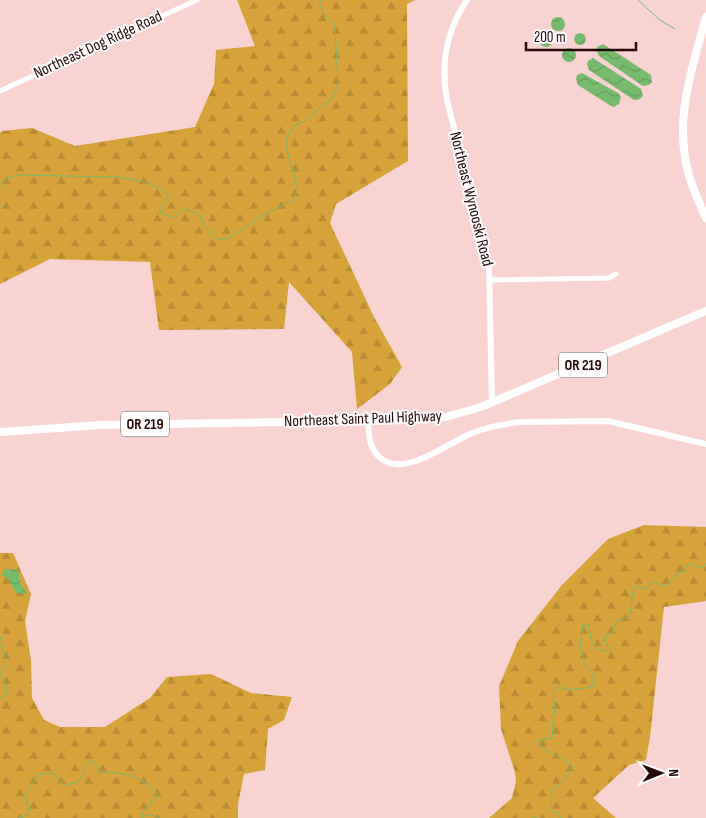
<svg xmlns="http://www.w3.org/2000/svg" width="706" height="818" font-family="'Sofia Sans Condensed',sans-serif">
	<defs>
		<pattern id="forest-firs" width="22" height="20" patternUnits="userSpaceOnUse" patternTransform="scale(1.25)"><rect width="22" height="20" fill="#d6a23a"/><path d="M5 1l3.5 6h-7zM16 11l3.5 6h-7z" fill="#b88a32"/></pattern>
		<pattern id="water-waves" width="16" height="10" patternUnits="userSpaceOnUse" patternTransform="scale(1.25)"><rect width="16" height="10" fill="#75bb6b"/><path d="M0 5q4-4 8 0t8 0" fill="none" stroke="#659f5b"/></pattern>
	</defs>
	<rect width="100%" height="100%" fill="#f8d3d1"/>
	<!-- forest -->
	<g fill="url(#forest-firs)">
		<path d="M237 0H415L407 4 408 161 336 204 330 223 374 317 402 367 390 384 357 409 352 352 289 282 284 329 159 330 150 262 50 259 0 284V133L2 131 32 128 75 146 195 127 214 84 216 50 255 46Z"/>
		<path d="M644 525 706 527V601L664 607 650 737 646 760 629 765 593 798 616 818H489L512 798 516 782 515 772 501 729 499 686 518 641 562 585 608 539Z"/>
		<path d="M0 553H13L31 594 25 621 31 661 32 698 44 720 60 727H105L150 698 167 677 211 674 251 693 292 697 284 720 268 729 265 770 244 774 238 804V818H0Z"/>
	</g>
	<!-- water -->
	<g fill="url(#water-waves)">
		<circle cx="558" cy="24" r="7"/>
		<circle cx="580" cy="39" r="6"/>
		<circle cx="546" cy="40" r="7"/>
		<path d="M603 44 651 75 652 82 649 85 643 86 599 56 596 50 597 47Z"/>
		<circle cx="569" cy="55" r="7"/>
		<path d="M593 58 641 89 643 96 640 99 634 100 589 70 587 64 588 61Z"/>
		<path d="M582 73 618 93 621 97 619 104 614 107 611 106 578 85 576 79 577 75Z"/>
		<path d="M7 569C21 569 18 572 20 582 21 586 25 589 27 594L16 593 7 577 2 576 3 571Z"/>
	</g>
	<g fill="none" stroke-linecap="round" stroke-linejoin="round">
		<!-- stream -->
		<g stroke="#75bb6b" stroke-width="1">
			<path d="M638 0 660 20 675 29"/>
			<path d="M0 187 5 179 17 175 115 177 144 181 163 190 169 198 160 206V213L175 218 181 211 186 209 199 215 209 231 217 240 229 238 265 214 293 200 298 189 287 151V137L295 125 306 120 332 98 338 85 335 26 324 14 319 3 321 0"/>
			<path d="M0 206V208"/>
			<path d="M0 636 6 662 0 674"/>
			<path d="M0 675C6 682 8 686 6 695L0 698"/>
			<path d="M143 817C148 814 152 814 158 818"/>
			<path d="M19 818 27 815 29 807 24 797 39 774 53 773 63 785C68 784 76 784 79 780 85 773 81 767 92 760L100 773C116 770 152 778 157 796L142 813V818"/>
			<path d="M533 818H536"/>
			<path d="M560 818V814L551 811 552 791 566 777 573 767 567 762 540 746 537 740 552 738 553 721 555 710 553 692 558 687 570 690 594 687 595 676 585 663 580 646 583 624H588L592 642 597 649 606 651 610 649 604 641 605 635 611 633 617 621 629 616C633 606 630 593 636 586L646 589 652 582 665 586 680 572H684L688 564 701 568 706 564"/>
		</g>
		<!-- minor -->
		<g stroke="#fff" stroke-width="5">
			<path d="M0 91 197 0"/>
			<path d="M489 280 609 278 616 274"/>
		</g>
		<!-- major -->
		<g stroke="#fff" stroke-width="6">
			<path d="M467 0C446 31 440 63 447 100L489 266 492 403"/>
			<path d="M368 421C369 437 369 452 385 461 409 474 447 444 470 434 486 427 503 424 521 422L608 421 706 444"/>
		</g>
		<!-- highway -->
		<g stroke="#fff" stroke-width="8">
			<path d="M706 17C692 69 673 121 689 175 693 190 700 204 706 218"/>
			<path d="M0 432 101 425 409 420 446 417 481 407 706 311"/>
		</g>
	</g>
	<g text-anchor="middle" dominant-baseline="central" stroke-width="4" stroke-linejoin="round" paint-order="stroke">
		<!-- shield labels -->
		<g fill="#fefefe" stroke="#655051" stroke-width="1">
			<rect x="559" y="352.5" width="48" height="25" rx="4"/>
			<rect x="121" y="411.5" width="48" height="25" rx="4"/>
		</g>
		<g font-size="15" font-weight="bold" fill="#240607">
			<text x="583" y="365">OR 219</text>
			<text x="145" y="424">OR 219</text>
		</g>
		<!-- street labels -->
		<g font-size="16" fill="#240607" stroke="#fefefe">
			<text transform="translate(98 45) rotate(-25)">Northeast Dog Ridge Road</text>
			<text transform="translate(471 199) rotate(76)">Northeast Wynooski Road</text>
			<text transform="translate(363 419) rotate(-2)">Northeast Saint Paul Highway</text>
		</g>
	</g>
	<!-- north arrow -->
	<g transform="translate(661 773) rotate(89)" stroke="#fefefe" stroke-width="4" paint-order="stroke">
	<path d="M0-4L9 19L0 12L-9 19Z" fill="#240607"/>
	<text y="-8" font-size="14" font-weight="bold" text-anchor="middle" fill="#240607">N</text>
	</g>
	<!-- scale -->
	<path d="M526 42v8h110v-8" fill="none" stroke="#240607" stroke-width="2.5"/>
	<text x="534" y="42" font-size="15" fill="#240607" stroke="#fefefe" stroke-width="4" paint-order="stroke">200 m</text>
</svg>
